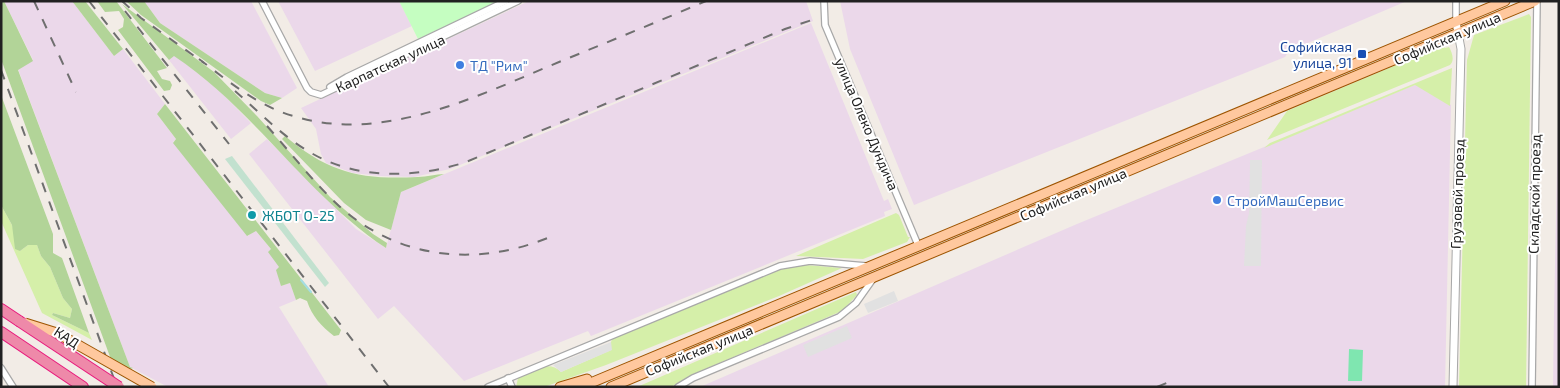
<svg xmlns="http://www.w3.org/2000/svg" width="1560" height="388" font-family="'Exo 2',sans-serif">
	<rect width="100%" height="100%" fill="#f2ece6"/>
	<!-- industrial -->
	<g fill="#ebd8ea">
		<path d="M4 1H72L114 56 123 49 165 104 157 114 176 139 173 142 248 236 255 230 271 249 279 267 281 286 290 283 296 300 279 307 329 387H168L130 367 18 69 33 60Z"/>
		<path d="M144 1H251L297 88 282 98 265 93 160 23Z"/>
		<path d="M278 1H399L412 26 315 71Z"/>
		<path d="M529 1H806L813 21 450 169 414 177 381 176 353 173 326 163 321 154 316 129 301 108Z"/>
		<path d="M840 1H1407L1289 51 1285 57 914 205 850 49Z"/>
		<path d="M811 23 884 201 888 199 892 209 884 212 885 216 591 336 588 331 464 381 394 306 378 319 249 154 267 139 356 229 386 248 401 192Z"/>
		<path d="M174 55 214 85 251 123 231 139 169 60Z"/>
		<path d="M1559 72V387H1553L1554 314Z"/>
		<path d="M1417 84 1451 105 1445 387H700L1077 224Z"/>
	</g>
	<!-- grass -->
	<g fill="#d5efa9">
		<path d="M1529 14 1531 17 1526 387H1459L1467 60 1474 35Z"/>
		<path d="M1444 45 1445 48 1449 47C1452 52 1455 61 1450 65L1267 140 1287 111Z"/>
		<path d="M1452 68 1450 106 1415 85 1264 148 1270 143Z"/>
		<path d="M1 205 12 225 20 251 28 245H37L41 256 50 267 63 298 72 309 70 318 53 313 52 315 89 333 92 340 42 313 1 221Z"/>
		<path d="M896 213 899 215 908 237H910L907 242 863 259 796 256Z"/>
		<path d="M806 265 842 268 779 296 606 365 544 387H516L518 378C533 371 548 359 561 372L611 350V342L613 337 784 268Z"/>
		<path d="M856 292 857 295 842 311 691 375 671 387H637Z"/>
	</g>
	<!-- forest -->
	<g fill="#b2d498">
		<path d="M1 1H4L33 61 18 70 130 367 133 368 121 373 113 365 1 59Z"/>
		<path d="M72 1H85L123 49 114 56Z"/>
		<path d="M97 1H116L167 68 157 71 162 79 170 81 172 85 170 90 164 91 118 30 123 27 124 19 119 11 105 12Z"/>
		<path d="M126 1H144L160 23 265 93 282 98 270 105 261 101 141 15Z"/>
		<path d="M122 4 214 72 257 116 330 197 373 234 387 243 386 248C306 195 254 109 174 56L169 60Z"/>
		<path d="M1 95 53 234V253L62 258 89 333 52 315 53 313 70 318 72 309 63 298 50 267 41 256 37 245H28L20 251 15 249 12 225 1 205Z"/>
		<path d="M165 104 341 330 339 335 334 336C321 326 312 316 307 301L300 298 296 300 290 283 281 286 276 270 279 267 268 252 271 249 256 231 247 236 173 143 176 139 157 114Z"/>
		<path d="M285 136C329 173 361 180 418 177 427 177 436 174 444 174L401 192 391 230 366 220 344 203 282 139Z"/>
	</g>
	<!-- wetland -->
	<path fill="#c2e1cf" d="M232 156 329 283 325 287 225 159Z"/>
	<!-- park -->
	<path fill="#c5fec1" d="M399 1H498L418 39Z"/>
	<!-- pitch -->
	<path fill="#7fe6b0" d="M1349 349 1363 350 1362 381H1348Z"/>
	<!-- parking -->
	<g fill="#e1e1e1">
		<path d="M1250 160H1262L1261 266H1244L1246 226 1249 213Z"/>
		<path d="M894 291 898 301 868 313 864 304Z"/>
		<path d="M847 326 852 338 808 357 803 345Z"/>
		<path d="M611 342 612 350 561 372 553 365Z"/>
	</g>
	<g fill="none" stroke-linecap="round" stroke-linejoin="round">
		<!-- stream -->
		<path stroke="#a4dde2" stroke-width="2" d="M301 280 311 292"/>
		<defs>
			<g id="minor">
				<path d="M262 1 307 88 311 92 321 95 518 1"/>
				<path d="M824 1 825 25 918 245"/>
				<path d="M1456 1V22"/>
				<path d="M330 87 347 77 506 1"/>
				<path d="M1 368 13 387"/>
				<path d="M508 378 512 387"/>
				<path d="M488 387 780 266 810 261 866 266"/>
				<path d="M678 387 693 378 839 317 856 303 873 279"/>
				<path d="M1532 387 1537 1"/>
			</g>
			<path id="tertiary" d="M1453 387 1461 49 1456 22"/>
			<g id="primary">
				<path d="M560 387 587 379"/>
				<path d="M581 387 1505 1"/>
				<path d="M611 387 1535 1"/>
			</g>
			<g id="motorway">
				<path d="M1 309 19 321"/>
				<path d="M1 332 83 387"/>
			</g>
		</defs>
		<!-- minor casing -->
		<use href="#minor" stroke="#a8a8a8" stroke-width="8"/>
		<!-- tertiary casing -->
		<use href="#tertiary" stroke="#a8a8a8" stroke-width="9"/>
		<!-- primary casing -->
		<use href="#primary" stroke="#9d5400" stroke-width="11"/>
		<!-- motorway casing -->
		<use href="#motorway" stroke="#e91a7d" stroke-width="12"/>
		<!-- minor -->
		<use href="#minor" stroke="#fff" stroke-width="5.5"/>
		<!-- tertiary -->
		<use href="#tertiary" stroke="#fff" stroke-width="7"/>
		<!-- primary -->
		<use href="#primary" stroke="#ffc89e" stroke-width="9"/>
		<!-- motorway -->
		<use href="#motorway" stroke="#ee89a9" stroke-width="10"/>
		<!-- rail -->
		<g stroke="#6f6f6f" stroke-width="2" stroke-dasharray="10 10" stroke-linecap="butt">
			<path d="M34 1 76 92"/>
			<path d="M89 1 389 387"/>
			<path d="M122 1 141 18 204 63"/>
			<path d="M125 11 229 144"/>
			<path d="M199 59C228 81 258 106 293 116 383 144 477 96 559 62 608 42 657 22 706 1"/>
			<path d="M1 70 117 387"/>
			<path d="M235 91C259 112 284 138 313 154 359 180 417 178 466 162L785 29 815 19"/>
			<path d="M267 126C291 153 313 182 339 206 399 260 478 267 550 237"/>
			<path d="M1157 387 1174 380"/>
		</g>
		<defs>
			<path id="primary-bridge" d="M25 323 57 333 152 387"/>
			<path id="motorway-bridge" d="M19 321 119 387"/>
		</defs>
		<!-- primary-bridge casing -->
		<use href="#primary-bridge" stroke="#9d5400" stroke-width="11" stroke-linecap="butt"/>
		<!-- motorway-bridge casing -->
		<use href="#motorway-bridge" stroke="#e91a7d" stroke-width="12" stroke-linecap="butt"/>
		<!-- primary-bridge -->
		<use href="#primary-bridge" stroke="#ffc89e" stroke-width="9"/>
		<!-- motorway-bridge -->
		<use href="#motorway-bridge" stroke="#ee89a9" stroke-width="10"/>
	</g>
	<!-- markers -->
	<rect fill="#1a4fb4" stroke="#fff" stroke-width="2" x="1357" y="49" width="10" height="10" rx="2.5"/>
	<g fill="#3f7fe0" stroke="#fff" stroke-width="2">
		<circle cx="460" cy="65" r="5"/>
		<circle cx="1217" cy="200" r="5"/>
	</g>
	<circle fill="#0f9aa8" stroke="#fff" stroke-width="2" cx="252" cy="215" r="5"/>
	<g text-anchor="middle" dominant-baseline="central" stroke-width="4" stroke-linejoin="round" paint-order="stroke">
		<!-- street labels -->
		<g font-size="14" fill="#212121" stroke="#fff">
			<text transform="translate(1447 38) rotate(-23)">Софийская улица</text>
			<text transform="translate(390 63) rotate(-25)">Карпатская улица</text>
			<text transform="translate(867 124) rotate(67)">улица Олеко Дундича</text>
			<text transform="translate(1073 194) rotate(-23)">Софийская улица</text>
			<text transform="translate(1457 194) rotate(-88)">Грузовой проезд</text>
			<text transform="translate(1534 194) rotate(-89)">Складской проезд</text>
			<text transform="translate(67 337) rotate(33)">КАД</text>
			<text transform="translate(699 350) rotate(-22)">Софийская улица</text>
		</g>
		<!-- transit labels -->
		<g font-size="14" fill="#164399" stroke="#fff" text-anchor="end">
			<text x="1352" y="46">Софийская<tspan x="1352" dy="16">улица, 91</tspan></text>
		</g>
		<!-- shop labels -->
		<g font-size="14" fill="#366cbe" stroke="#fff" text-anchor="start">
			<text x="470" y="65">ТД "Рим"</text>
			<text x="1227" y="200">СтройМашСервис</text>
		</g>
		<!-- culture labels -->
		<g font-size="14" fill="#0d838f" stroke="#fff" text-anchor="start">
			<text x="262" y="215">ЖБОТ О-25</text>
		</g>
	</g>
	<!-- border -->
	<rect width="1560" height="388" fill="none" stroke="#212121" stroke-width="5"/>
</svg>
